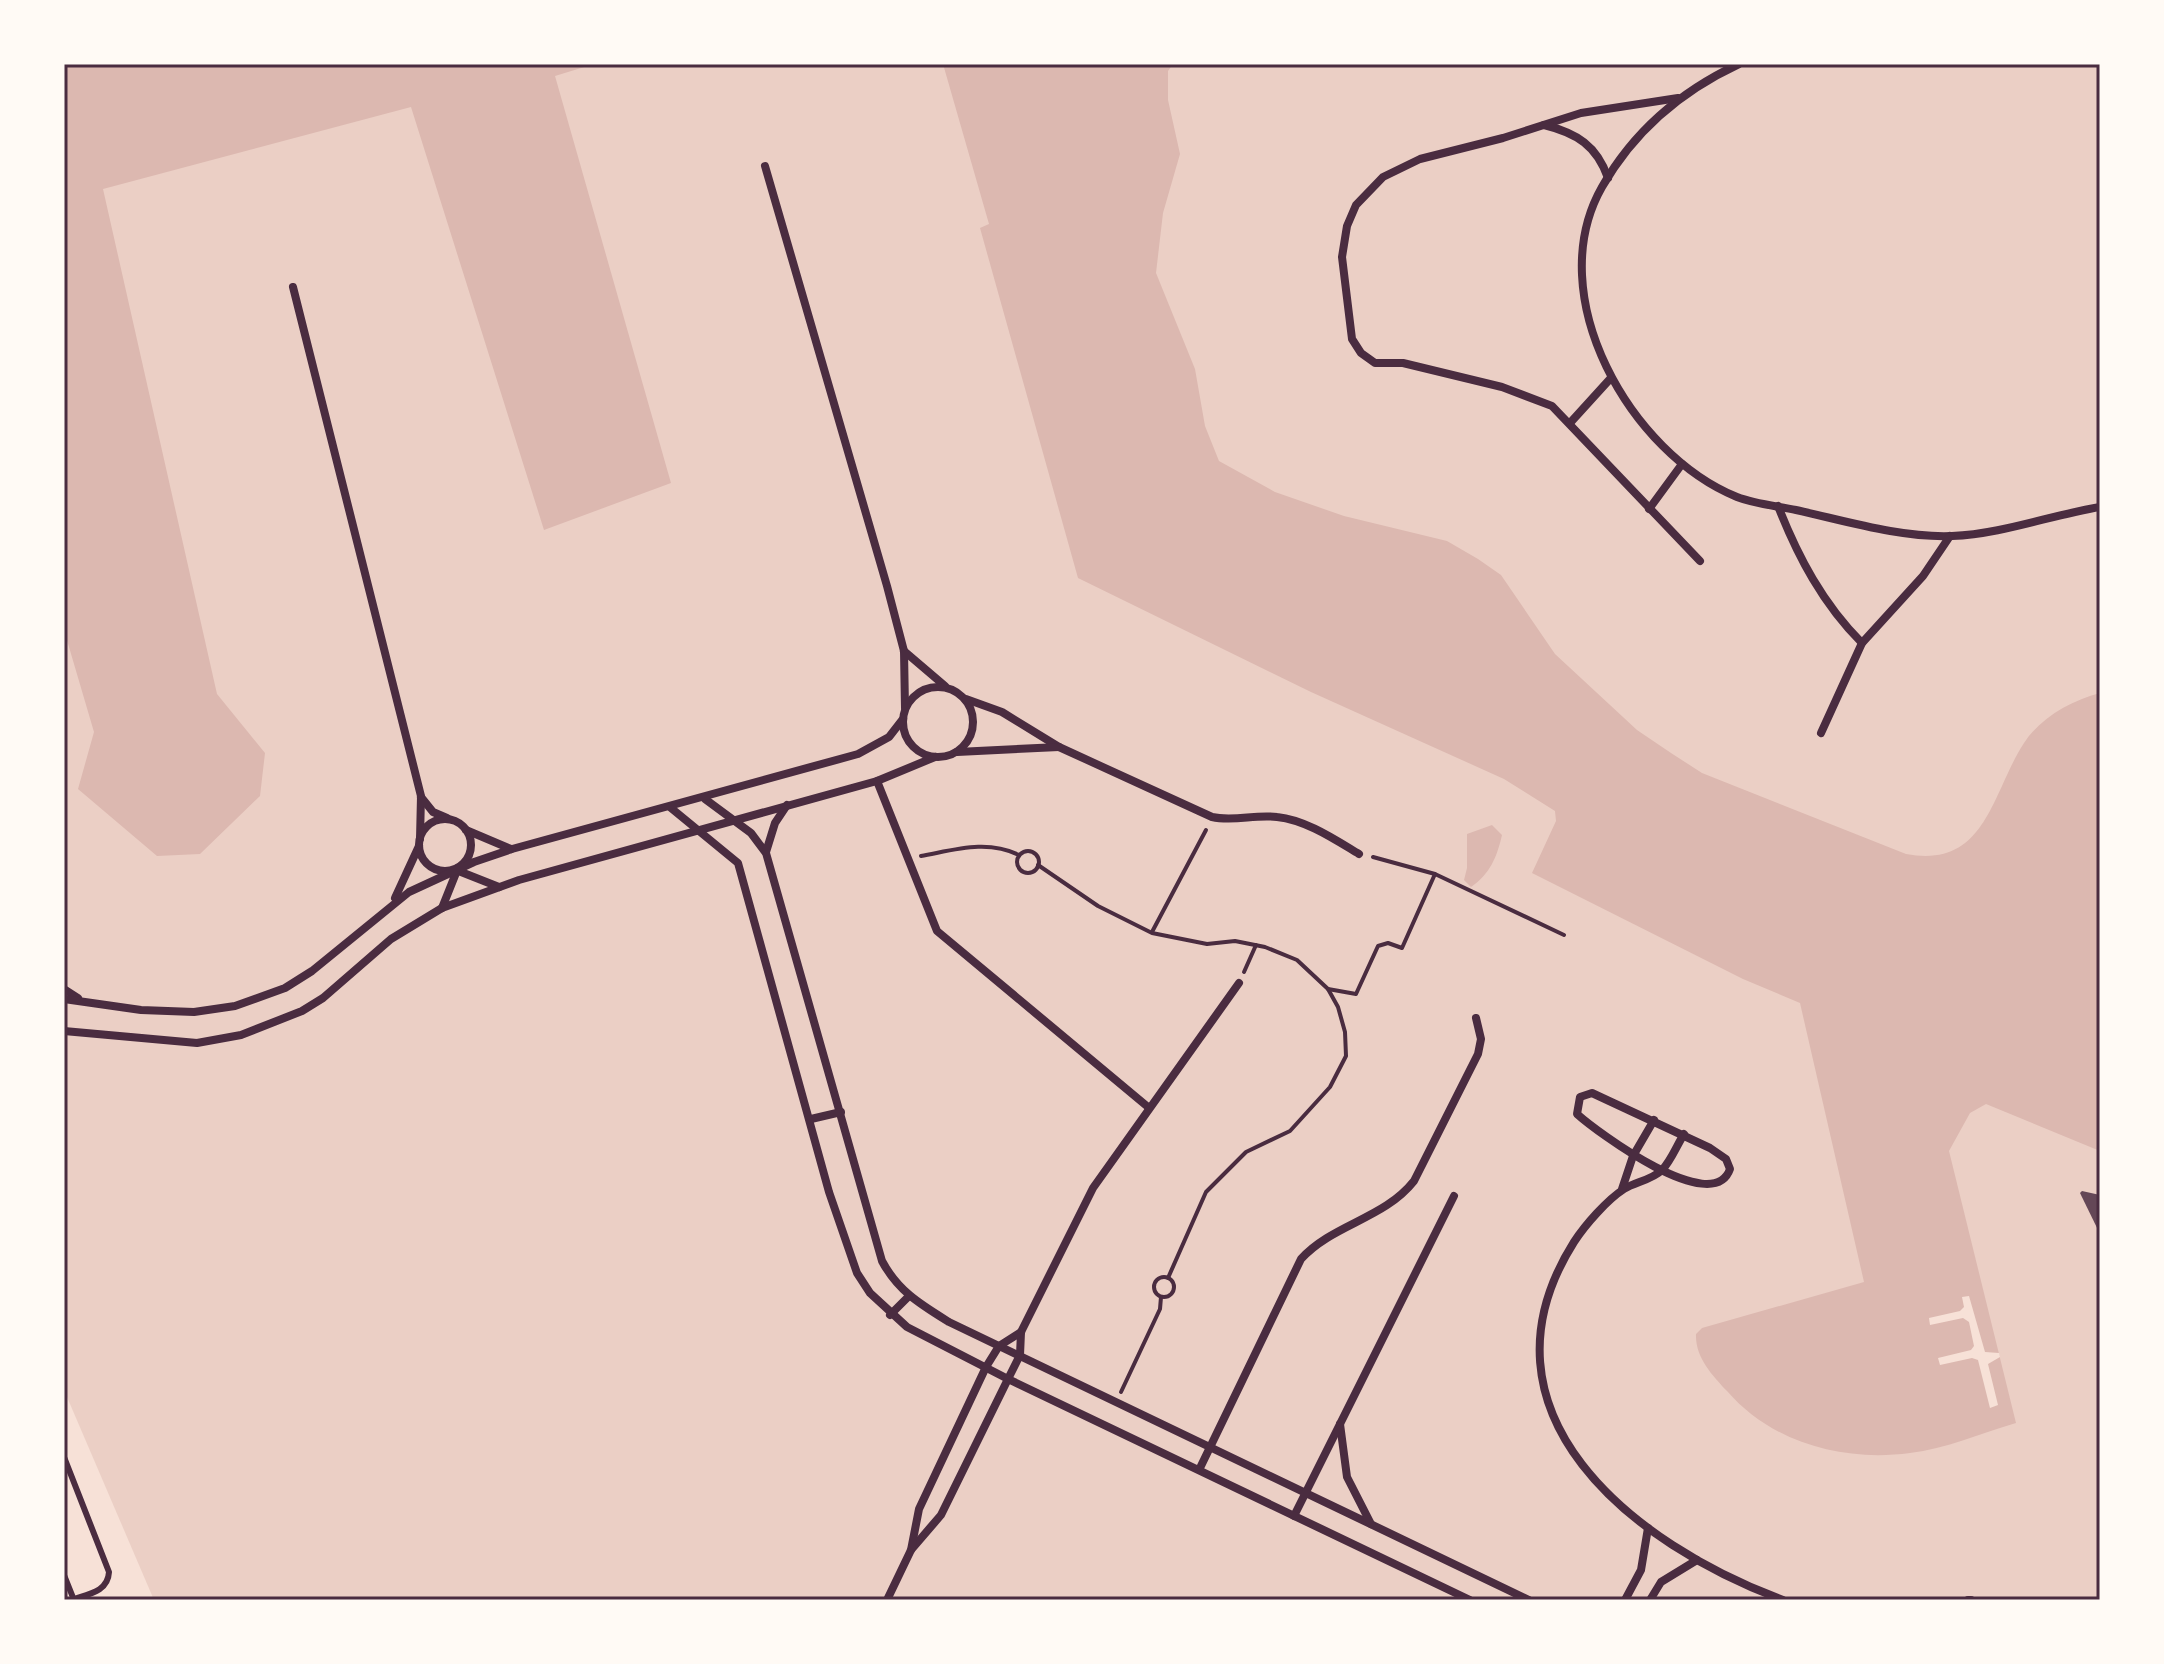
<svg xmlns="http://www.w3.org/2000/svg" width="2164" height="1664" font-family="Helvetica,sans-serif">
	<rect width="100%" height="100%" fill="#f7e1d7"/>
	<!-- green -->
	<path fill="#ebcfc5" d="M64 64H2100V1600H154L64 1390Z"/>
	<!-- water -->
	<g fill="#dcb8b0">
		<path d="M64 64H594L555 76 671 483 544 530 411 107 103 189 217 694 265 753 260 796 200 854 157 856 78 789 94 732 64 630Z"/>
		<path d="M943 64H1173L1168 71V100L1180 154 1163 213 1156 273 1195 369 1205 426 1219 461 1275 492 1344 516 1447 541 1478 559 1501 575 1555 654 1637 730 1671 753 1702 773 1906 854C1986 869 1991 794 2024 743 2041 717 2071 701 2100 693V1151L1986 1104 1970 1113 1949 1151 2016 1423C1982 1433 1945 1449 1910 1453 1843 1462 1772 1443 1727 1391 1712 1375 1695 1357 1696 1334L1702 1328 1864 1282 1800 1003 1743 979 1532 873 1556 821 1555 811 1504 779 1311 692 1078 578 980 228 989 224Z"/>
		<path d="M1492 825 1502 835C1497 857 1490 874 1471 887L1464 880 1467 868V834Z"/>
	</g>
	<!-- pier -->
	<path fill="#f7e1d7" d="M1969 1296 1985 1352 1999 1353 2000 1357 1988 1364 1998 1405 1990 1408 1978 1360 1972 1358 1940 1365 1938 1358 1971 1350 1974 1346 1969 1322 1963 1318 1930 1325 1929 1318 1960 1311 1964 1307 1962 1297Z"/>
	<!-- building -->
	<path fill="#644757" d="M2082 1191 2100 1195V1234L2080 1193Z"/>
	<g fill="none" stroke-linecap="round" stroke-linejoin="round">
		<!-- path -->
		<g stroke="#4a2c40" stroke-width="4">
			<circle cx="1028" cy="862" r="11"/>
			<path d="M921 856C954 850 987 839 1019 855"/>
			<path d="M1373 857 1435 874 1564 935"/>
			<path d="M1038 865 1098 906 1152 933 1207 944 1235 941 1265 947 1297 960 1328 989 1338 1007 1345 1032 1346 1056 1330 1087 1290 1131 1246 1152 1206 1192 1168 1278"/>
			<path d="M1152 932 1206 830"/>
			<path d="M1244 972 1256 945"/>
			<path d="M1328 989 1356 994 1378 946 1388 943 1402 948 1435 874"/>
			<circle cx="1164" cy="1287" r="10"/>
			<path d="M1121 1392 1160 1309 1161 1297"/>
		</g>
		<!-- service -->
		<g stroke="#4a2c40" stroke-width="6">
			<path d="M64 1457 109 1572C108 1592 88 1594 71 1600"/>
			<path d="M64 1575 74 1600"/>
		</g>
		<!-- minor -->
		<g stroke="#4a2c40" stroke-width="8">
			<path d="M1739 64C1681 91 1634 131 1602 187 1540 296 1631 454 1737 497 1755 504 1777 506 1796 510 1846 521 1901 538 1952 536 2002 534 2051 515 2100 507"/>
			<path d="M1678 98 1581 113 1503 138 1420 159 1383 177 1356 205 1347 226 1342 257 1352 339 1361 353 1375 363H1403L1502 387 1552 406 1700 561"/>
			<path d="M1544 125C1577 133 1597 146 1608 178"/>
			<path d="M765 166 887 586 904 651 905 708"/>
			<path d="M293 287 421 796 420 839"/>
			<path d="M1570 423 1610 379"/>
			<path d="M1778 506C1798 557 1823 604 1862 643"/>
			<path d="M1649 509 1682 464"/>
			<path d="M904 651 945 686"/>
			<circle cx="938" cy="722" r="35"/>
			<path d="M966 699 1002 712 1059 747 1212 817C1234 822 1255 814 1277 817 1306 820 1334 839 1359 854"/>
			<path d="M1821 733 1862 643 1923 576 1950 536"/>
			<path d="M957 752 1059 747"/>
			<path d="M877 781 937 931 1148 1107"/>
			<path d="M421 797 433 812 447 818"/>
			<path d="M705 799 751 833 766 853 882 1261C898 1291 920 1304 949 1322L1529 1600"/>
			<path d="M671 808 738 863 829 1192 857 1273 870 1293 907 1327 1008 1379 1020 1355 1021 1332 1093 1188 1239 983"/>
			<circle cx="445" cy="845" r="26"/>
			<path d="M466 830 511 849"/>
			<path d="M766 852 775 823 787 805"/>
			<path d="M456 870 499 887"/>
			<path d="M395 898 419 846"/>
			<path d="M442 908 458 868"/>
			<path d="M64 989 78 998"/>
			<path d="M64 999 141 1010 194 1012 235 1006 285 988 312 971 409 892 474 862 512 849 858 754 889 737 903 719"/>
			<path d="M64 1031 197 1043 241 1035 302 1011 323 998 391 939 442 908 519 880 877 781 935 757"/>
			<path d="M1592 1093 1710 1148 1726 1159 1730 1169C1713 1218 1597 1132 1577 1114L1580 1097Z"/>
			<path d="M811 1119 841 1112"/>
			<path d="M1684 1134C1677 1145 1671 1161 1662 1170 1652 1180 1635 1182 1624 1189 1607 1200 1585 1225 1574 1242 1466 1413 1634 1545 1783 1600"/>
			<path d="M1622 1189 1633 1156 1654 1120"/>
			<path d="M890 1315 908 1297"/>
			<path d="M1340 1424 1347 1477 1371 1524"/>
			<path d="M1200 1468 1301 1259C1333 1224 1384 1219 1414 1181L1478 1054 1481 1039 1476 1018"/>
			<path d="M1294 1516 1454 1196"/>
			<path d="M911 1550 941 1515 1008 1379 1470 1600"/>
			<path d="M887 1600 911 1550 919 1509 986 1367 999 1346 1021 1332"/>
			<path d="M1625 1600 1641 1570 1648 1528"/>
			<path d="M1650 1600 1661 1582 1697 1560"/>
			<path d="M1968 1600H1971"/>
		</g>
	</g>
	<!-- border -->
	<rect width="2164" height="1664" fill="none" stroke="#fffaf5" stroke-width="132"/>
	<rect x="66" y="66" width="2032" height="1532" fill="none" stroke="#4a2c40" stroke-width="3"/>
</svg>
